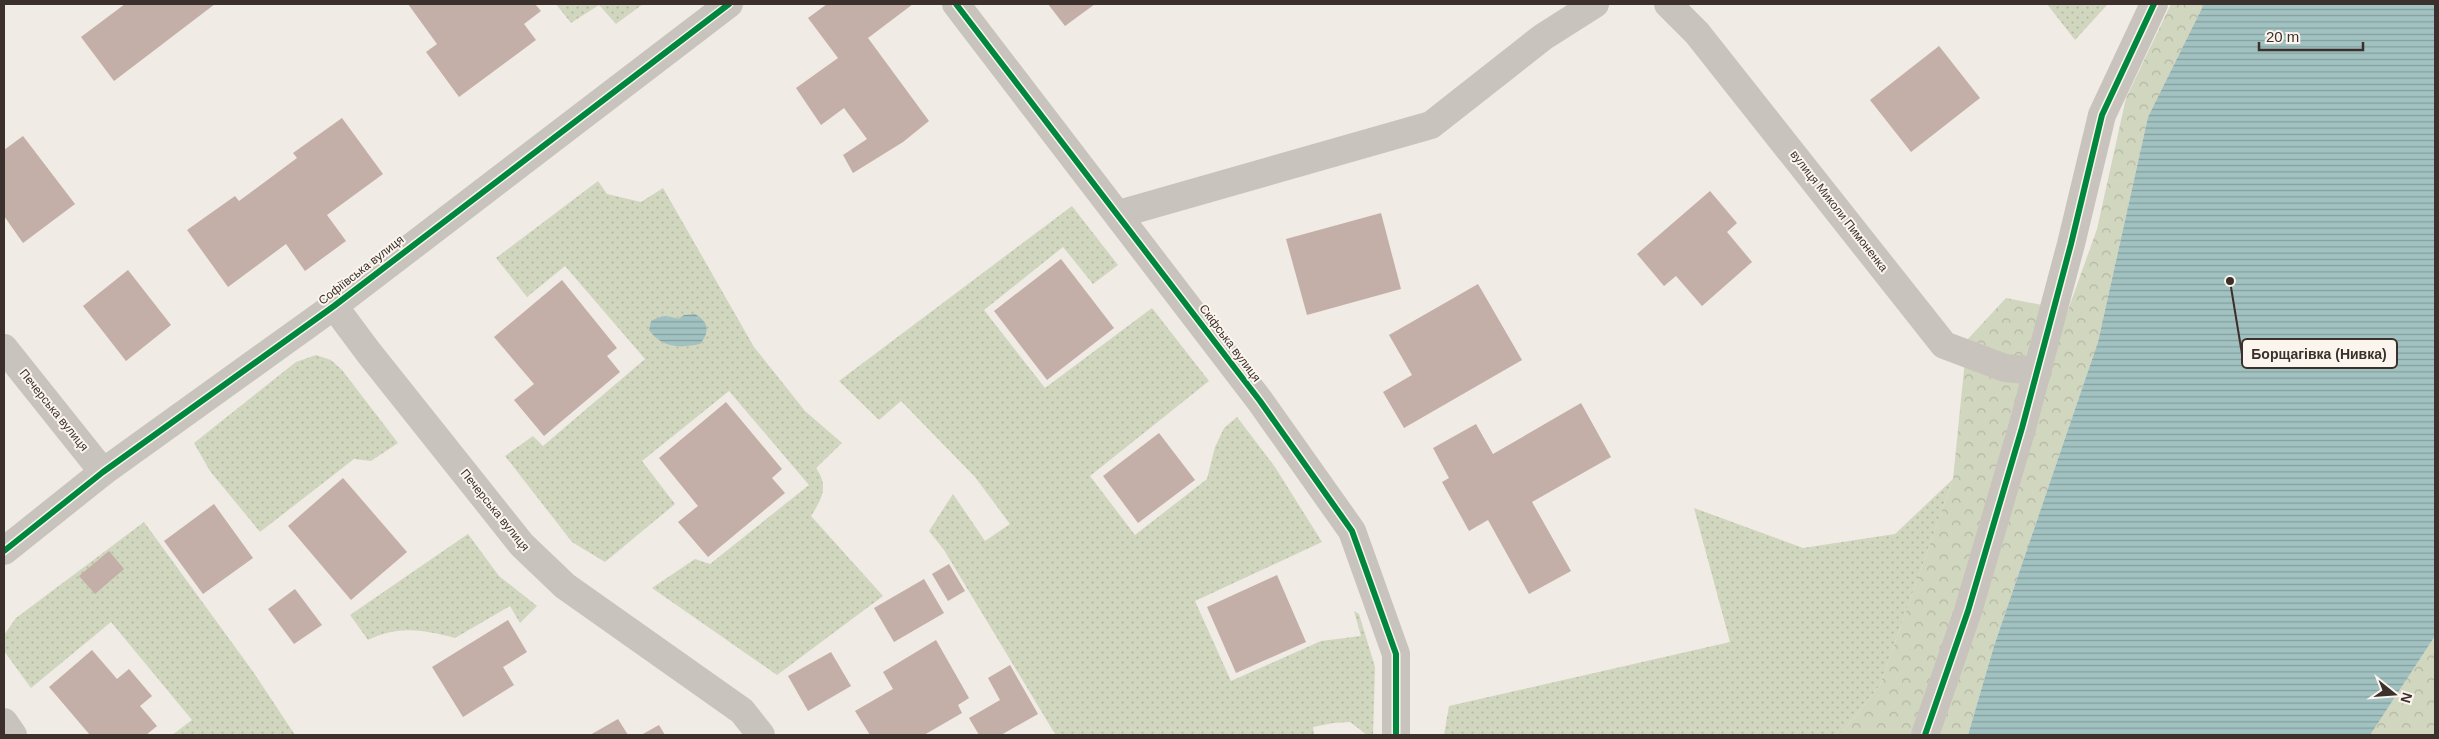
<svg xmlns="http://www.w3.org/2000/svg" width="2439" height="739" font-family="Helvetica,sans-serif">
	<defs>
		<pattern id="grass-dots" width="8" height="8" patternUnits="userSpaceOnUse" patternTransform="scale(1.25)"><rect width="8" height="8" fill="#d1d6bf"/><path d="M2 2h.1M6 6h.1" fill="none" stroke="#b4b8a4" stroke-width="1.8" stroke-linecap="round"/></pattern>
		<pattern id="forest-crowns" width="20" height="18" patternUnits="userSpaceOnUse" patternTransform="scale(1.25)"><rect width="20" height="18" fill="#d1d6bf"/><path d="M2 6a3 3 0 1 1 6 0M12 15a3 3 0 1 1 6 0" fill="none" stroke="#b4b8a4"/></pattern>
		<pattern id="water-rules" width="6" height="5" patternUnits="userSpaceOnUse" patternTransform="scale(1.25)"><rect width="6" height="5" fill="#a1c2c1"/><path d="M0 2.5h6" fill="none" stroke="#849e9d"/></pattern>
	</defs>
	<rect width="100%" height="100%" fill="#f0ebe5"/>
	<!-- grass -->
	<g fill="url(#grass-dots)">
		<path d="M556 4H643L616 24 599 5 571 23Z"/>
		<path d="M2047 4H2108L2075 40Z"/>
		<path d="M598 181 607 194 641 202 663 188 754 347 805 411 842 443 816 468C829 486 822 499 811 516L883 596 777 675 652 588 695 559 710 564 809 485 729 391 642 461 675 504 605 562 572 542 505 456 533 436 543 446 645 359 565 266 527 297 496 258Z"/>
		<path d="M1072 206 1118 265 1093 284 1063 247 984 310 1045 388 1152 308 1209 381 1090 476 1135 535 1207 479 1215 447 1224 428 1237 417 1275 467 1322 542 1195 601 1231 681 1321 641 1361 636 1354 611 1359 614 1375 667 1373 735H1367L1350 722 1333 723 1313 727 1314 735H1051L1055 734 944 550 929 531 953 494 985 541 1010 524 975 477 901 401 879 420 839 381Z"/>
		<path d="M316 355 331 360 342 370 398 443 371 461 354 459 260 532 210 471 194 443 296 362Z"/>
		<path d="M1953 479 1880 685 1840 735H1444L1449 706 1730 642 1694 508 1803 548 1895 534Z"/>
		<path d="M144 522 254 673 295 735H172L192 720 111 622 31 688 4 651V635L16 618Z"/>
		<path d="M468 534 499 576 537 606 520 623 510 606 455 638C423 630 399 625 368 640L350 615Z"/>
	</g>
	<!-- forest -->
	<g fill="url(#forest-crowns)">
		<path d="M2171 4H2204L2148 117 2098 342 1994 646 1968 735H1840L1880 685 1953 479 1967 340 2006 298 2068 310 2097 229 2126 98Z"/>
		<path d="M2435 636V735H2370V734Z"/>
	</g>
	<!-- water -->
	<g fill="url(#water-rules)">
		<path d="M2204 4H2435V636L2370 735H1968L1994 646 2098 342 2148 117Z"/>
		<path d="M695 314C709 322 710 332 700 344 679 348 662 348 649 330L651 321C661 315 667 315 678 319L684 315Z"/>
	</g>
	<!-- building -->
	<g fill="#c3afa7">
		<path d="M125 4H215L114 81 81 37Z"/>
		<path d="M408 4H535L541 11 524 24 536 40 459 97 426 52 437 44Z"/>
		<path d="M827 4H913L868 38 929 121 903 142 853 173 843 155 867 139 844 108 821 125 796 88 838 58 808 18Z"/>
		<path d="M1048 4H1095L1065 26Z"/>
		<path d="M1939 46 1980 98 1911 152 1870 100Z"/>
		<path d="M342 118 383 174 327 215 346 241 305 271 286 244 228 287 187 230 235 196 239 201 297 158 293 153Z"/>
		<path d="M23 136 75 204 23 243 4 216V150Z"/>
		<path d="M1710 191 1737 223 1727 232 1752 262 1702 306 1676 276 1664 286 1637 254Z"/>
		<path d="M1381 213 1401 289 1307 315 1286 239Z"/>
		<path d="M1061 259 1114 328 1047 380 994 311Z"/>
		<path d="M128 270 171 325 126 361 83 306Z"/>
		<path d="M562 280 617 348 607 356 620 372 544 436 514 400 534 384 494 337Z"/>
		<path d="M1478 284 1522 360 1404 428 1383 392 1412 375 1389 335Z"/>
		<path d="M726 402 782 469 772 478 785 493 708 557 678 522 698 506 659 458Z"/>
		<path d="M1581 403 1611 457 1532 502 1571 571 1529 594 1488 520 1469 531 1442 482 1449 478 1433 448 1476 424 1493 454Z"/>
		<path d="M1159 433 1195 480 1138 523 1103 476Z"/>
		<path d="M343 478 407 552 351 600 288 526Z"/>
		<path d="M214 504 253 558 203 594 164 541Z"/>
		<path d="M109 551 124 569 95 594 79 576Z"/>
		<path d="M949 564 965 591 948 601 932 574Z"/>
		<path d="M1277 575 1306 642 1236 673 1207 607Z"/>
		<path d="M924 579 944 613 894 642 874 608Z"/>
		<path d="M295 589 322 625 294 644 268 609Z"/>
		<path d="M508 620 527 652 503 667 514 685 463 717 432 667Z"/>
		<path d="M936 640 969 698 958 705 962 713 924 735H870L855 711 893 689 883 672Z"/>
		<path d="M92 650 117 679 129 669 152 696 140 706 157 726 146 735H90L49 687Z"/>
		<path d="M831 652 851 686 808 711 788 676Z"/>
		<path d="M1010 665 1038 714 1001 735H979L969 718 1000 700 988 678Z"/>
		<path d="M618 719 628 735H590Z"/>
		<path d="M659 725 665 735H641Z"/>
	</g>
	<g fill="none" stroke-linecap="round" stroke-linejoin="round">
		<!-- street -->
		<g stroke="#c9c3be" stroke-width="28">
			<path d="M956 4 1260 401 1352 531 1396 654V735"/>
			<path d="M1668 4 1697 33 1944 345 2005 368 2038 371"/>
			<path d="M1119 214 1431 125 1543 37 1595 4"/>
			<path d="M334 306 369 353 522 545 565 586 742 711 761 735"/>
			<path d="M4 348 103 472"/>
			<path d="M4 551 103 472 334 306 729 4"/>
			<path d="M4 722 13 735"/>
			<path d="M1925 735 1968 611 2022 428 2071 244 2102 115 2154 4"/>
		</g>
		<defs>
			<g id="cycleway">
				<path d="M956 4 1260 401 1352 531 1396 654V735"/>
				<path d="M4 551 103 472 334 306 729 4"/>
				<path d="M1925 735 1968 611 2022 428 2071 244 2102 115 2154 4"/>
			</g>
		</defs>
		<!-- cycleway casing -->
		<use href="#cycleway" stroke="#fbf5ee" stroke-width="9"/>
		<!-- cycleway -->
		<use href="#cycleway" stroke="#00873e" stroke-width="6"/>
	</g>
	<g text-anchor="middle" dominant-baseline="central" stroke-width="4" stroke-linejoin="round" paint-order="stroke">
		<!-- street labels -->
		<g font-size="12" fill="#3b302b" stroke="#fbf5ee">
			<text transform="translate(1839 211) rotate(52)">вулиця Миколи Пимоненка</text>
			<text transform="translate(361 270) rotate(-38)">Софіївська вулиця</text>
			<text transform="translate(1230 343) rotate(53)">Скіфська вулиця</text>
			<text transform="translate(54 410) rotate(51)">Печерська вулиця</text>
			<text transform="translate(495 510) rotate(51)">Печерська вулиця</text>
		</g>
	</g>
	<!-- callouts -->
	<path fill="none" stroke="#3b302b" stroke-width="2" d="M2230 281L2242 354"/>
	<circle fill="#3b302b" stroke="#fbf5ee" stroke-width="2" cx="2230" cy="281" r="5"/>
	<rect fill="#fbf5ee" stroke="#3b302b" stroke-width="2" x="2242" y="339" width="155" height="29" rx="5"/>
	<g font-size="14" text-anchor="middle" font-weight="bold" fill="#3b302b">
		<text x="2319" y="359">Борщагівка (Нивка)</text>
	</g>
	<!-- border -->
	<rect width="2439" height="739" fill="none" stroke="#3b302b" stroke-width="10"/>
	<!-- north arrow -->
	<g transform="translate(2394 694) rotate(107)" stroke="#fbf5ee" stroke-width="4" paint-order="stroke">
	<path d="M0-4L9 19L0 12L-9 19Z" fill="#3b302b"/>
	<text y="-8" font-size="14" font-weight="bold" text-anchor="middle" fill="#3b302b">N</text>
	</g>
	<!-- scale -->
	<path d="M2259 42v8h104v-8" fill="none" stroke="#3b302b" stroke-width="2.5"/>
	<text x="2266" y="42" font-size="15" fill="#3b302b" stroke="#fbf5ee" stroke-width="4" paint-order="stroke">20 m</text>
</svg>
